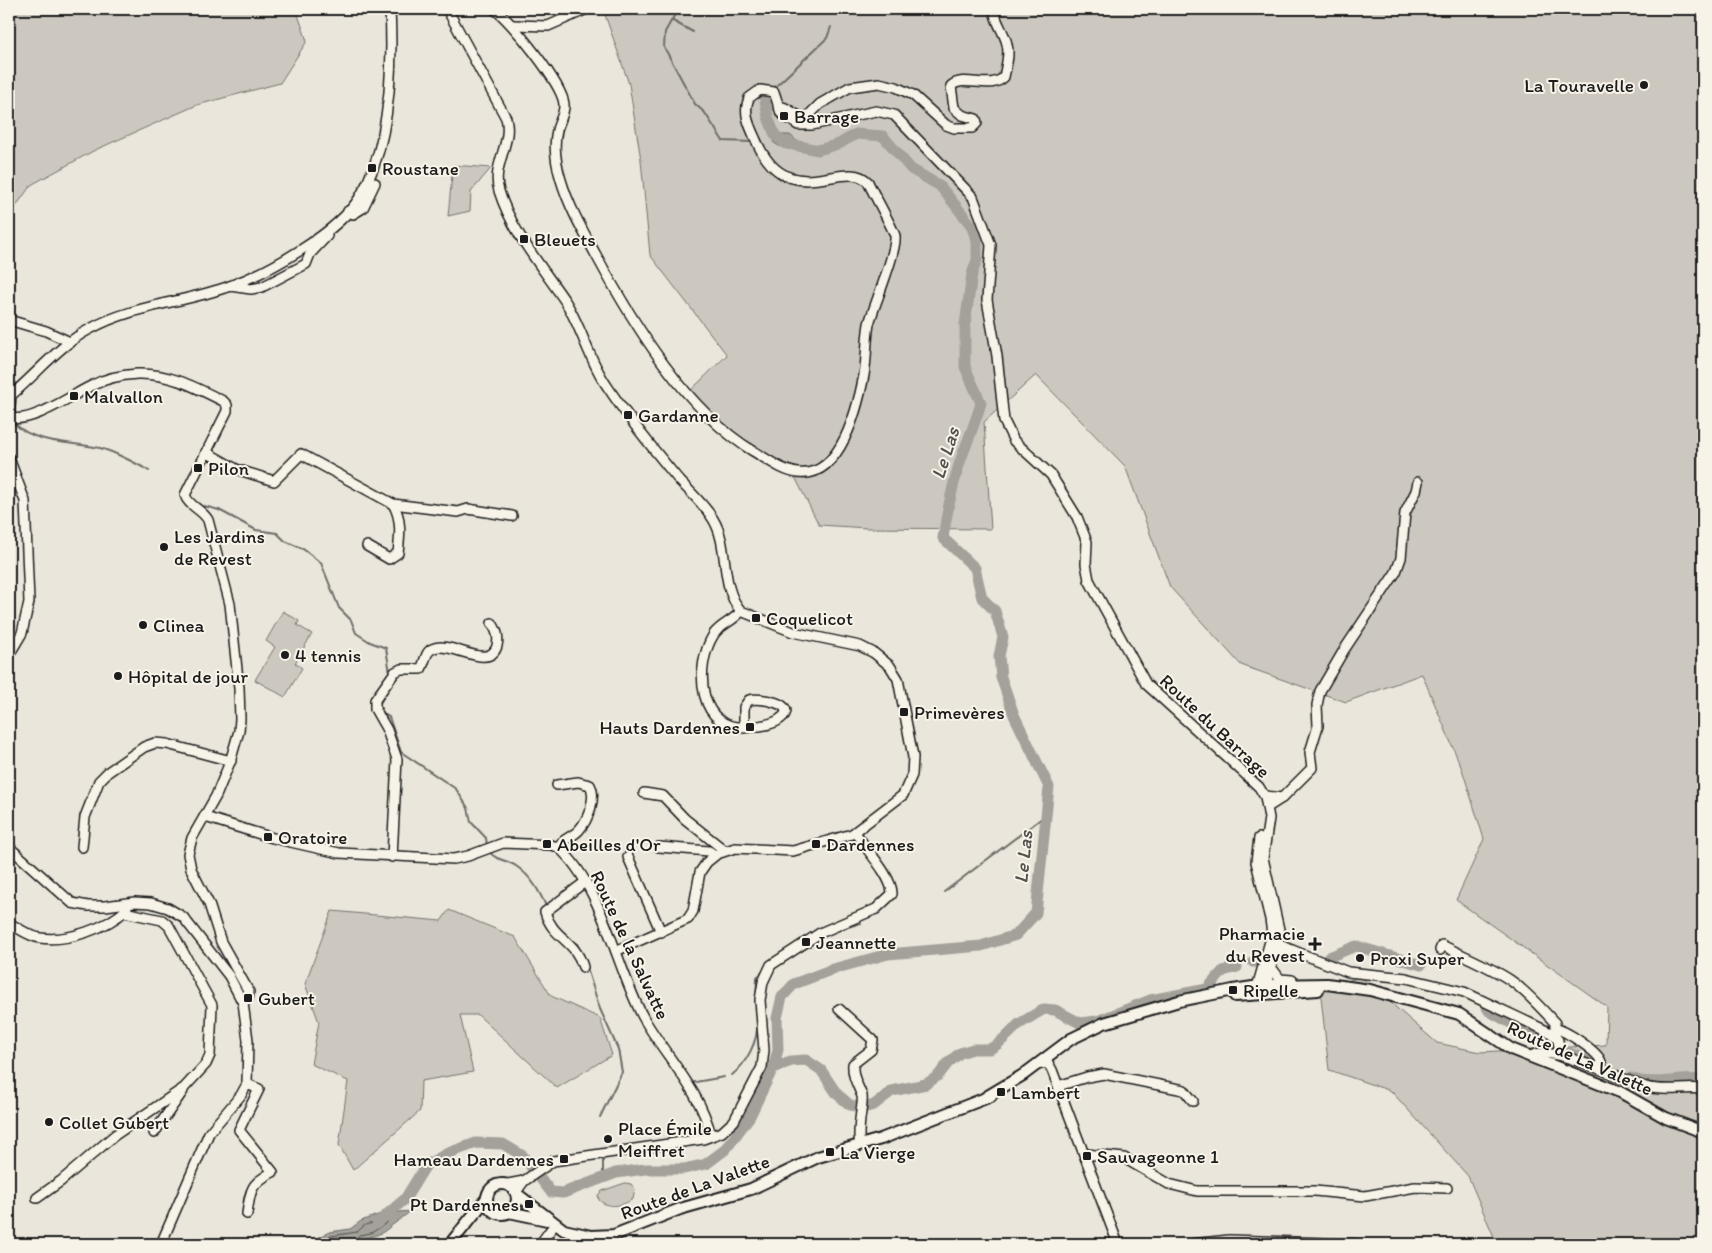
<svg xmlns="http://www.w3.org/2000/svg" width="1712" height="1253" font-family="Itim,sans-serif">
	<rect width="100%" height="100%" fill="#eae6dc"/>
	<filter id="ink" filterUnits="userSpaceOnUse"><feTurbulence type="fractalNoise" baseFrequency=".02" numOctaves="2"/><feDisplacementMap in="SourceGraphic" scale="10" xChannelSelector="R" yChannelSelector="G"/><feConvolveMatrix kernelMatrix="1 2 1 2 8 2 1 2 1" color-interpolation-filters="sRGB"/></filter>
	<g filter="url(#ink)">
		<!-- green -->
		<g fill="#ccc8c0" stroke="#74726e">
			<path d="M9 9H296L307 41 280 83 197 105 95 150 31 185 9 216Z"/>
			<path d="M603 9H1703V1244H1497L1468 1176 1391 1091 1329 1070 1320 988 1361 977 1437 1043 1480 1052 1606 1045 1607 1007 1456 900 1484 839 1462 769 1422 674 1346 702 1241 665 1170 587 1125 466 1036 375 984 422 991 529 868 528 819 525 792 471 746 447 688 393 727 355 650 255 641 160 629 84Z"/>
			<path d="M453 165 491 168 471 192 470 211 448 216Z"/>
			<path d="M283 611 299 621 297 625 312 634 295 663 302 668 285 697 255 680 275 647 266 641Z"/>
			<path d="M449 910 515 937 551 996 600 1018 612 1055 557 1088 478 1015H460L473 1072 421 1081 420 1111 353 1170 339 1145 348 1081 311 1064 319 1022 305 984 332 911 441 921Z"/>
			<path d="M625 1183 631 1184 635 1189 633 1199C622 1206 609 1209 599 1200L598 1195 602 1191Z"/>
		</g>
		<!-- water -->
		<g fill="#a3a19a" stroke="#6d6c68">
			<path d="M775 135H790L798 142V146C789 152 781 148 773 142Z"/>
			<path d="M411 1211 382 1233 362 1240 357 1244H307L329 1232 350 1229 361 1221 383 1213Z"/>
		</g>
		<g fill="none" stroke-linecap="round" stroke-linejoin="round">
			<!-- shore -->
			<path stroke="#52514e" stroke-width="1" d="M317 1244 331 1236 357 1232 365 1225 387 1220V1223L371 1233 359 1235 354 1244"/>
			<!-- stream -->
			<g stroke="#6d6c68" stroke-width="2">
				<path d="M678 9 665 32 664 47 695 104 705 113 723 141 752 142"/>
				<path d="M671 20 693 32"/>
				<path d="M776 86 827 38 831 27"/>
				<path d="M15 424C35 444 73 442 100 448 112 451 138 464 149 471"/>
				<path d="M204 506 219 510 256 530 277 533 285 541 303 549 321 563 339 608 351 620 356 633 370 642 386 648 390 673"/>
				<path d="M388 689 379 705 384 714 389 717 401 752 456 789 468 808 471 822 486 838 487 846"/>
				<path d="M489 851C494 860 508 860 516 866 532 877 539 891 547 908"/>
				<path d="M944 892 1046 815"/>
				<path d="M550 914 558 927"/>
				<path d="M832 932 861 923"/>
				<path d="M568 938 577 943 581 953"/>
				<path d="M793 956 810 946"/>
				<path d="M584 959 600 1009 618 1049 622 1072 600 1117"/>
				<path d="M756 1002 757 977 766 969"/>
				<path d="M732 1075C746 1064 759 1040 757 1022"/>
				<path d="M690 1083 724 1077"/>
				<path d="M603 1178V1157"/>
			</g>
			<!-- river -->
			<g stroke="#a3a19a" stroke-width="11">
				<path d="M1329 957 1356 946 1421 965"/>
				<path d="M1253 962H1260"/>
				<path d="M1486 1006 1489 1011 1550 1045 1586 1060"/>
				<path d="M773 1068 791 1061 806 1060 821 1070 837 1094 850 1105 863 1108 874 1105 892 1091 926 1084 938 1076 948 1063 960 1053 973 1049H990L998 1044 1019 1024 1044 1009 1055 1010 1080 1023 1097 1021 1150 1000 1207 989 1223 971 1237 967"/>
				<path d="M1631 1078C1651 1087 1680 1077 1703 1080"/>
				<path d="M377 1223 405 1199 426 1165 446 1154 476 1143 503 1144 523 1156 551 1192 563 1193 616 1173 645 1169H684L706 1164 726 1149 750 1116 773 1068 778 1050 777 1018 782 997 794 984 833 969 888 954 981 946 1016 935 1036 913 1049 787 1014 715 1001 677 999 656 1003 637 995 611 982 598 975 568 943 538C947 512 952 487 960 462 967 442 975 424 981 403L965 367V325L972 274 977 260V242L971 225 940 186 911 169 883 136 856 134 839 144 818 150 784 143 775 135 768 117 764 95"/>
			</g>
			<defs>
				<g id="minor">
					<path d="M447 9 506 118C513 143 491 166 499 191 512 232 542 267 565 301 582 328 589 360 607 386 628 418 653 449 678 479 689 491 704 504 713 519 730 546 719 586 741 611L793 632 860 646 874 653 890 666 898 679 913 757 912 775 903 795 852 834 793 851 735 848 717 854 707 862 700 872 693 911 688 919 616 951"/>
					<path d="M494 9C511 20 562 84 564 104 565 113 559 122 557 130 553 147 556 164 561 180 569 207 583 231 596 255 633 323 686 411 753 451 767 459 782 471 798 473 841 479 858 406 864 375 867 358 866 341 869 324 874 305 897 252 895 236 893 228 873 193 868 182 844 156 787 216 755 138 749 125 743 112 749 98L760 90 774 92 781 113 798 125H812L876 111 894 115 973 197 991 245 987 300 997 356 1004 421 1014 441 1051 475 1077 517 1087 542 1086 564 1089 580 1146 684 1232 762 1259 787 1265 797 1269 818 1263 858 1280 934 1266 985 1262 988"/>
					<path d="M513 25 548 26 587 9"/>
					<path d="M778 106C789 106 794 117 806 118L820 104 850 87 879 83 896 87 913 95 946 125 954 128H972L977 123 976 119 962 115 954 108 951 86C964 74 990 91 1004 77 1006 66 1010 55 1007 44 1004 31 995 22 994 9"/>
					<path d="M348 211 353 214 363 208 375 183"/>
					<path d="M230 286 251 289 262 287 306 264 310 254 327 236"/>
					<path d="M9 320 46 331 70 342"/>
					<path d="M9 397C36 375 59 345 90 329 133 305 184 303 230 286 270 271 338 233 360 197 391 144 393 68 390 9"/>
					<path d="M9 417C29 426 75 393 93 385 106 378 122 375 137 374 169 373 195 387 223 401L227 405V411L185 495C188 506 202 509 208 520L230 604 239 688 240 719 239 731 230 762 216 796 192 838 188 854 191 869 209 904 221 942 249 992 248 998 243 1003"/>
					<path d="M9 418 11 395"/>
					<path d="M206 452 236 469 274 481 301 454 393 504 458 512 468 509 512 516"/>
					<path d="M9 458 25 501 29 602 22 633 9 655"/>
					<path d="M367 546 389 559 398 553C400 536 402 519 393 504"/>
					<path d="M741 611C734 621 721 624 714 634 693 667 698 734 750 727 759 726 773 725 780 719 801 704 759 697 749 700L744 707V728"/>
					<path d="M557 785 578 782 590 785C597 797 588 820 579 830 573 837 563 838 558 847"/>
					<path d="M644 793 663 796 685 819 724 850"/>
					<path d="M1265 796 1282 798 1268 807"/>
					<path d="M1282 798 1312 768 1310 752 1318 726 1317 705 1320 691 1344 650 1396 572 1401 558 1405 513 1416 491 1418 482"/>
					<path d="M205 817 273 838 339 853 454 859 468 856 503 843 551 845 558 847C602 885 616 967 643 1017 665 1056 701 1091 711 1136"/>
					<path d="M1259 838 1256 862 1270 919 1272 934 1258 984 1262 988"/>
					<path d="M9 847 72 903 88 906H105L135 902 151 903 168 908 183 917 229 976 243 1003 248 1040 247 1084 241 1095 209 1133 161 1244"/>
					<path d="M82 847 85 817 99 781 108 772 144 747 155 743 167 744 231 761"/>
					<path d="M659 847 709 851 715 855"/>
					<path d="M392 857 397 759 387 730 375 709V700L395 672 401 669H421C425 663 425 652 432 649 450 639 489 672 497 646 499 637 497 631 492 623"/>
					<path d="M628 857 661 932"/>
					<path d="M9 923C18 928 30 937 40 938 68 942 107 928 127 909"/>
					<path d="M1292 950 1348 972 1406 978 1464 992 1551 1033 1558 1040 1560 1055"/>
					<path d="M1440 950 1442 945C1465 957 1489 966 1510 980 1525 990 1543 1010 1555 1023V1036"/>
					<path d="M1270 954 1292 950 1272 942"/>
					<path d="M583 967C575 939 553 939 545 912L585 882"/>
					<path d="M1271 967 1280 979 1292 980"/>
					<path d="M839 1009 873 1040 871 1050 853 1064C852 1077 858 1085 862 1096 864 1103 856 1129 860 1145"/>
					<path d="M1556 1029C1565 1030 1599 1052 1601 1062 1602 1065 1601 1066 1600 1069"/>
					<path d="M1530 1057C1548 1041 1623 1081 1646 1087 1664 1092 1685 1087 1703 1089"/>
					<path d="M1036 1065 1048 1063 1052 1070 1118 1244"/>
					<path d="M247 1084 259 1089 239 1130 273 1172C251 1183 250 1190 247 1214"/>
					<path d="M1058 1086 1087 1077 1104 1074 1184 1090 1193 1101"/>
					<path d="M154 1133 183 1091"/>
					<path d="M1086 1154 1124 1158 1169 1184 1197 1191H1315L1365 1196 1415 1187 1447 1188"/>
					<path d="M508 1184 524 1181"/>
					<path d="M516 1192 524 1181 553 1161 703 1139 722 1132 734 1121 762 1067 764 1050 760 1000 763 982 771 965 820 933 876 909 892 894C893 877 864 847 855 832"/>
					<path d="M37 1198 61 1181 115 1135 184 1088 206 1064 210 1055 212 1005 169 926 162 920 124 912"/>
					<path d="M540 1244 555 1224"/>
					<path d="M1191 1244 1229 1240 1356 1244"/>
				</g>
				<g id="major">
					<path d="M1235 996 1318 990"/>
					<path d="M986 1097 1023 1075 1071 1039 1104 1023 1179 1001 1233 990 1266 985 1327 984 1370 990 1459 1014 1511 1049 1620 1092 1666 1118 1703 1132"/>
					<circle cx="502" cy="1199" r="15"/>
					<path d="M517 1194 564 1230 591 1236 614 1235 680 1209 751 1189 818 1157 881 1139 991 1096"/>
					<path d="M509 1212 547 1220"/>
					<path d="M450 1244 487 1198"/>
				</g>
			</defs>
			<!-- minor casing -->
			<use href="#minor" stroke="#1c1c1c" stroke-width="12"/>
			<!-- major casing -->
			<use href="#major" stroke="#1c1c1c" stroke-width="14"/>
			<!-- minor -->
			<use href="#minor" stroke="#f7f3e8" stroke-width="9"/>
			<!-- major -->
			<use href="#major" stroke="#f7f3e8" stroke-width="10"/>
		</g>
	</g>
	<!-- markers -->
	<g fill="#1c1c1c" stroke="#f7f3e8" stroke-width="2">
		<circle cx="1644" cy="85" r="5"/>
		<rect x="779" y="111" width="10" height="10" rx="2.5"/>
		<rect x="367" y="163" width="10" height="10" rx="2.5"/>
		<rect x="519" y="234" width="10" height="10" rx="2.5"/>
		<rect x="69" y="391" width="10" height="10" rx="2.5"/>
		<rect x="623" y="410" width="10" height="10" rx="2.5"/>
		<rect x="193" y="463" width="10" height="10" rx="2.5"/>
		<circle cx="164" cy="547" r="5"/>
		<rect x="751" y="613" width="10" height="10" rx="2.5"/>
		<circle cx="143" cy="625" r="5"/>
		<circle cx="285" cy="655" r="5"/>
		<circle cx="118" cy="676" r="5"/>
		<rect x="899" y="707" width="10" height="10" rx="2.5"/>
		<rect x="745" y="722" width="10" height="10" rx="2.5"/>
		<rect x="263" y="832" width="10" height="10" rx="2.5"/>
		<rect x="542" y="839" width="10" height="10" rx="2.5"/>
		<rect x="811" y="839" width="10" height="10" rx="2.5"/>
		<rect x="801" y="937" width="10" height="10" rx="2.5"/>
		<path d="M1312.5 936.5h5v5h5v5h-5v5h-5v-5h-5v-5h5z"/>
		<circle cx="1360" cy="958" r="5"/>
		<rect x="1228" y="985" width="10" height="10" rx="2.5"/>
		<rect x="243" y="993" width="10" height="10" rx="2.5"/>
		<rect x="996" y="1087" width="10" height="10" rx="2.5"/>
		<circle cx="49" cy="1122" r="5"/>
		<circle cx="608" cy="1139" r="5"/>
		<rect x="825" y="1147" width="10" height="10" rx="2.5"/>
		<rect x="1082" y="1151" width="10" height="10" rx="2.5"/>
		<rect x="559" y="1154" width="10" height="10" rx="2.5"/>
		<rect x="524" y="1199" width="10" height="10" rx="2.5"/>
	</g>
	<g text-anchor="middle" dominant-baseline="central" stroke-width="4" stroke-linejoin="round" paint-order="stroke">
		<!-- poi labels -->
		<g font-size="19" fill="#1c1c1c" stroke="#f7f3e8" text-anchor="start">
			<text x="1634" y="85" text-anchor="end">La Touravelle</text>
			<text x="794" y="116">Barrage</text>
			<text x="382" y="168">Roustane</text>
			<text x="534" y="239">Bleuets</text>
			<text x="84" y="396">Malvallon</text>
			<text x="638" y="415">Gardanne</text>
			<text x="208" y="468">Pilon</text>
			<text x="174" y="536">Les Jardins<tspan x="174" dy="22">de Revest</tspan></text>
			<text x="766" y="618">Coquelicot</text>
			<text x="153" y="625">Clinea</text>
			<text x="295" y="655">4 tennis</text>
			<text x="128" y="676">Hôpital de jour</text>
			<text x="914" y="712">Primevères</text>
			<text x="740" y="727" text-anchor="end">Hauts Dardennes</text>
			<text x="278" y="837">Oratoire</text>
			<text x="557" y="844">Abeilles d'Or</text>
			<text x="826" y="844">Dardennes</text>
			<text x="1305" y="933" text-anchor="end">Pharmacie<tspan x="1305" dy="22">du Revest</tspan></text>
			<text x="816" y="942">Jeannette</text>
			<text x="1370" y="958">Proxi Super</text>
			<text x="1243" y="990">Ripelle</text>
			<text x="258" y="998">Gubert</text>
			<text x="1011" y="1092">Lambert</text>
			<text x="59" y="1122">Collet Gubert</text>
			<text x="618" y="1128">Place Émile<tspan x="618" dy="22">Meiffret</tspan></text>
			<text x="840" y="1152">La Vierge</text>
			<text x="1097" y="1156">Sauvageonne 1</text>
			<text x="554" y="1159" text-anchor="end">Hameau Dardennes</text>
			<text x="519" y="1204" text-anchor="end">Pt Dardennes</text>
		</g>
		<!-- street labels -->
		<g font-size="19" fill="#1c1c1c" stroke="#f7f3e8">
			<text transform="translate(1215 726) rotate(43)">Route du Barrage</text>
			<text transform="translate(630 945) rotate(65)">Route de la Salvatte</text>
			<text transform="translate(1580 1058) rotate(24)">Route de La Valette</text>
			<text transform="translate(695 1187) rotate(-20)">Route de La Valette</text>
		</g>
		<!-- water labels -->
		<g font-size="20" font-style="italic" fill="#52514e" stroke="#f7f3e8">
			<text transform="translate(945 453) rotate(-72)">Le Las</text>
			<text transform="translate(1023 857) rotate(-84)">Le Las</text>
		</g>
	</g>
	<!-- margin -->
	<rect width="1712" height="1253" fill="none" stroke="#f7f3e8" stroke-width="30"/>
	<rect x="15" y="15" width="1682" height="1223" fill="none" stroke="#1c1c1c" stroke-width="2" filter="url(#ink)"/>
</svg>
